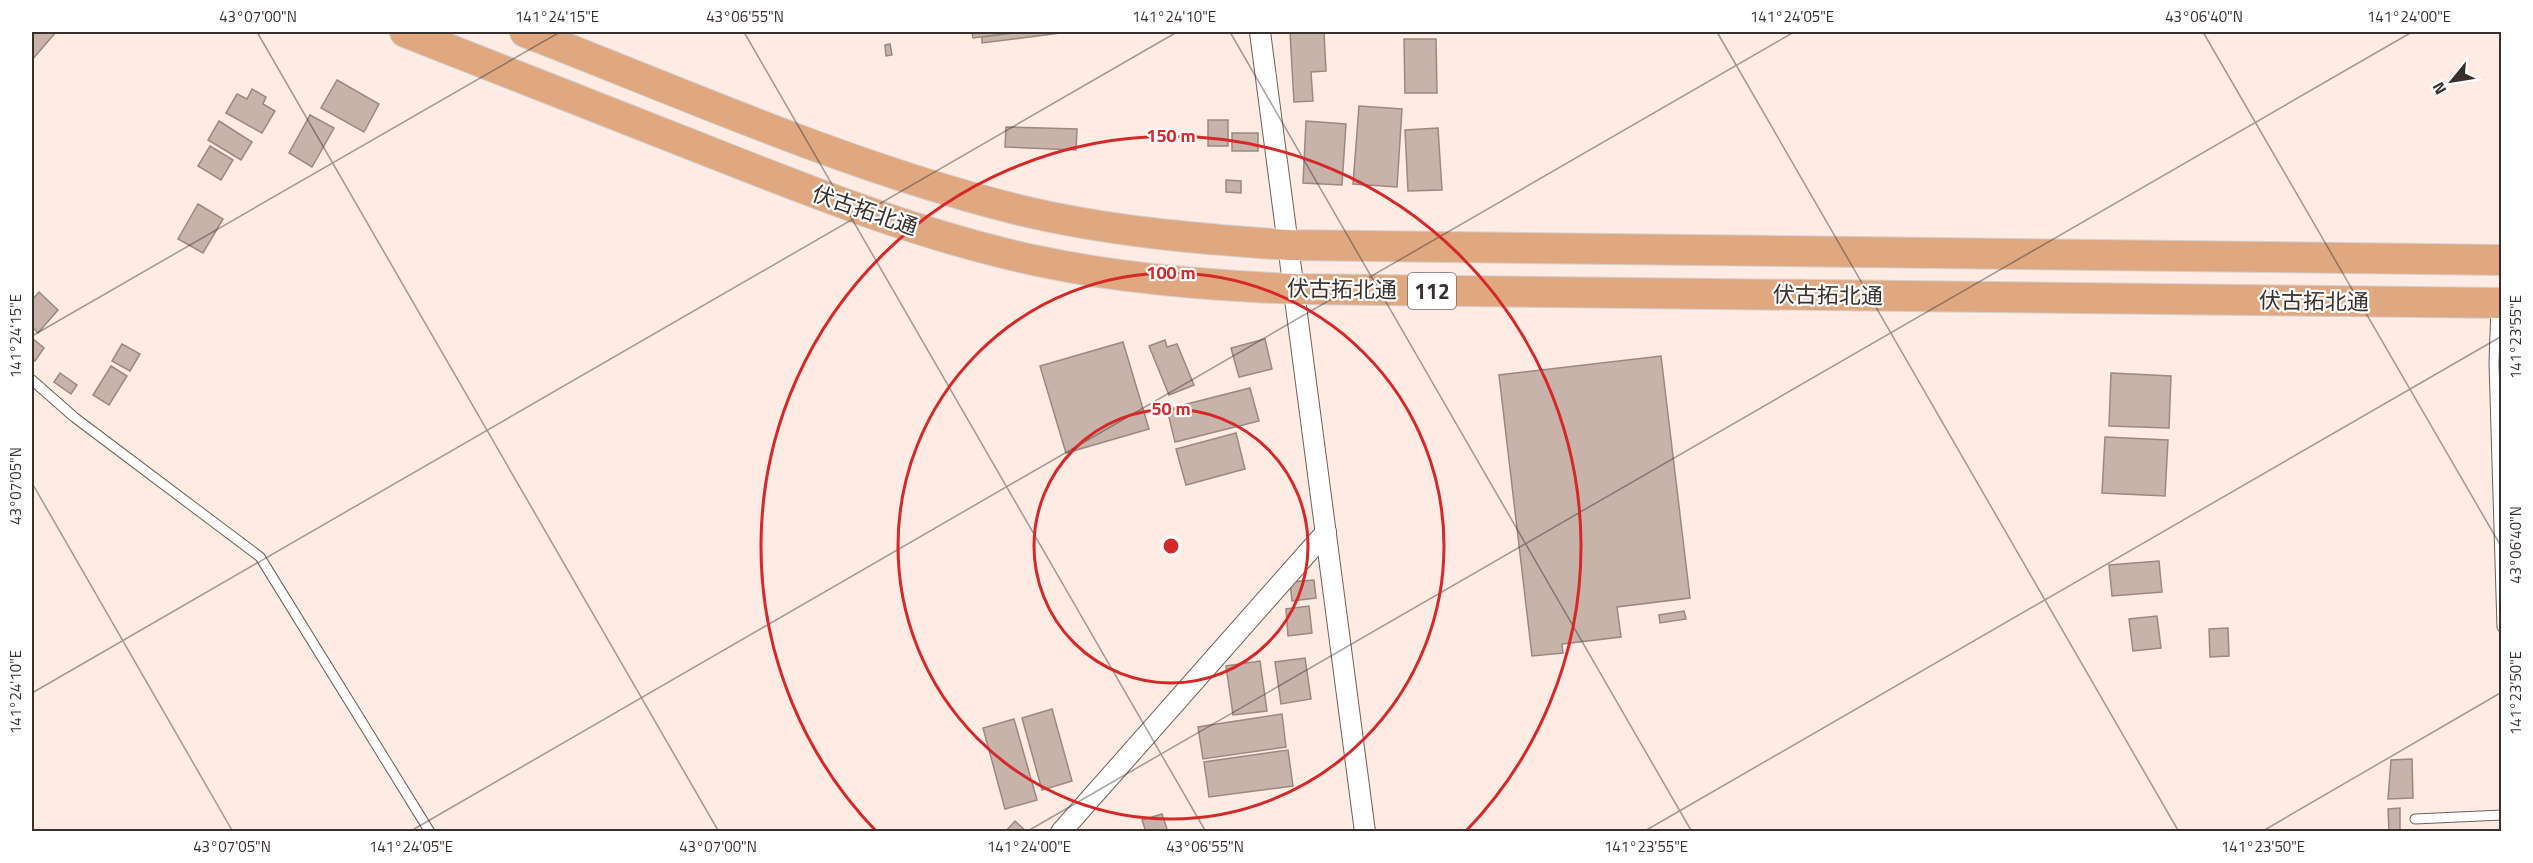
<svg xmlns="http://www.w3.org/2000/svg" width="2533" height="863" font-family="'Titillium Web','Noto Sans JP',sans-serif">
	<rect width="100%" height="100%" fill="#fdebe4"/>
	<!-- building -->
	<g fill="#c7b3aa" stroke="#9b887f" stroke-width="1.5">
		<path d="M32 32H56L32 60Z"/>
		<path d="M972 32H1022L973 38Z"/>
		<path d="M1022 32H1068L982 43V37Z"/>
		<path d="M1290 32H1324L1326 71 1311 72 1313 101 1294 102Z"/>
		<path d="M1404 39H1436L1437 93H1405Z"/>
		<path d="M890 44 892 55 886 56 885 45Z"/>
		<path d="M337 80 379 104 364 132 321 108Z"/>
		<path d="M252 89 266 97 263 104 275 111 262 133 226 113 237 94 247 99Z"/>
		<path d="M1359 106 1402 109 1397 187 1353 184Z"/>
		<path d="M310 115 334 128 312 167 289 153Z"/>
		<rect x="1208" y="120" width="20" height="26"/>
		<path d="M219 121 252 142 241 160 208 140Z"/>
		<path d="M1306 121 1346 124 1342 185 1303 183Z"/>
		<path d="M1006 127 1077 129 1076 150 1005 147Z"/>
		<path d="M1438 128 1442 190 1408 191 1405 130Z"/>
		<rect x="1232" y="133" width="26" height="18"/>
		<path d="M210 146 233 160 221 180 198 166Z"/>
		<path d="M1226 180 1241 181V193L1226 192Z"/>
		<path d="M198 204 223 219 203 253 178 239Z"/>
		<path d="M39 292 58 310 38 333 32 327V300Z"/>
		<path d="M32 338 44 348 35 361 32 358Z"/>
		<path d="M1265 339 1272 369 1239 377 1231 348Z"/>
		<path d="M1165 340 1167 347 1177 344 1194 385 1169 395 1149 346Z"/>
		<path d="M1123 342 1149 429 1066 453 1040 366Z"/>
		<path d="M122 344 140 354 130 371 112 361Z"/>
		<path d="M1661 356 1690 598 1617 607 1621 637 1562 644 1563 653 1532 656 1499 375Z"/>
		<path d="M111 366 127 376 109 405 93 395Z"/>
		<path d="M60 373 77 385 71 394 54 382Z"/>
		<path d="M2111 373 2171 376 2169 428 2109 426Z"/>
		<path d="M1250 388 1259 421 1175 442 1167 409Z"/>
		<path d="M1236 433 1245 469 1186 485 1176 449Z"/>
		<path d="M2105 437 2168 440 2165 496 2102 493Z"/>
		<path d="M2159 561 2162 592 2112 596 2109 565Z"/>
		<path d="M1314 580 1316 598 1292 601 1290 582Z"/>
		<path d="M1309 606 1312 633 1288 636 1286 609Z"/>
		<path d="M1684 611 1686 619 1660 623 1659 615Z"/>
		<path d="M2157 616 2161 648 2133 651 2129 619Z"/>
		<path d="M2228 628 2229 656 2210 657 2209 629Z"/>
		<path d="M1305 658 1311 699 1281 704 1275 662Z"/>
		<path d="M1260 661 1267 711 1233 715 1226 666Z"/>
		<path d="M1052 709 1072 781 1042 790 1022 718Z"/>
		<path d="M1282 714 1286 747 1203 759 1198 727Z"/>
		<path d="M1014 719 1037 800 1005 809 983 728Z"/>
		<path d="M1288 750 1293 786 1209 797 1204 762Z"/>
		<path d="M2412 759 2413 798 2388 799 2391 760Z"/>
		<path d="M2400 808V832H2389L2388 809Z"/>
		<path d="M1162 814 1168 832H1146L1142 820Z"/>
		<path d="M1015 821 1027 832H1005Z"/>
	</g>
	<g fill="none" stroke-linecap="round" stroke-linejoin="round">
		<defs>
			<g id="service">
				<path d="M2496 306 2494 363 2502 627"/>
				<path d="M32 380 74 417 260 557 430 832"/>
				<path d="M2415 819 2502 815"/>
			</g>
			<g id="minor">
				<path d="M1260 32 1365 832"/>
				<path d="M1061 832 1326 532"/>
			</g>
			<g id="primary">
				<path d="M405 32C505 71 605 111 705 150 814 193 924 237 1038 261 1123 279 1208 285 1294 289L2502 303"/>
				<path d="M525 32C685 94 848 167 1015 209 1105 231 1197 239 1289 245L2502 260"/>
			</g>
		</defs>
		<!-- service casing -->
		<use href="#service" stroke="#726057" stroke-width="11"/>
		<!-- minor casing -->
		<use href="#minor" stroke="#726057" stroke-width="22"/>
		<!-- primary casing -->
		<use href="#primary" stroke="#d3d1d1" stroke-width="32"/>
		<!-- service -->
		<use href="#service" stroke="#fff" stroke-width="9"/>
		<!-- minor -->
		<use href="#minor" stroke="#fff" stroke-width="20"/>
		<!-- primary -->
		<use href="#primary" stroke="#dfa881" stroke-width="30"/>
	</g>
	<!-- ticks -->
	<path fill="none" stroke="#38302d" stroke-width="1.5" stroke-opacity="0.45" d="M257 32 719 832M744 32 1206 832M1230 32 1692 832M1717 32 2179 832M2203 32 2502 548M32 336 560 32M32 483 233 832M32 693 1177 32M409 832 1794 32M1026 832 2412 32M1643 832 2502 336M2261 832 2502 692"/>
	<!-- distance rings -->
	<g fill="none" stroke="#d62828" stroke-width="3">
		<circle cx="1171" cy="546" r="137"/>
		<circle cx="1171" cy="546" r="273"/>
		<path d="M876 831A410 410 0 1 1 1466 831"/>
	</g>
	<g text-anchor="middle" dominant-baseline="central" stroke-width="4.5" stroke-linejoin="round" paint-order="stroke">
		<!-- shield labels -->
		<rect fill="#fff" stroke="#746e6c" stroke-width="1.5" x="1408" y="273" width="48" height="36" rx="4.5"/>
		<g font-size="21" font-weight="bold" fill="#38302d">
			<text x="1432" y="291">112</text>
		</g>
		<!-- street labels -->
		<g font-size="22" fill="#38302d" stroke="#fff">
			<text transform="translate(865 210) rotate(19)">伏古拓北通</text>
			<text transform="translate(1342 289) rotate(1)">伏古拓北通</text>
			<text transform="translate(1828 295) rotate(1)">伏古拓北通</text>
			<text transform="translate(2314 301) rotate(1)">伏古拓北通</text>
		</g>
	</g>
	<circle cx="1171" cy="546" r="9" fill="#d62828" stroke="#fff" stroke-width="3"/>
	<g font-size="18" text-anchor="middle" font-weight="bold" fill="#d62828" stroke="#fff" stroke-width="4.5" stroke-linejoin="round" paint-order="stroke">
		<text x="1171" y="142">150 m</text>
		<text x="1171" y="279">100 m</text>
		<text x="1171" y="415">50 m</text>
	</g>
	<!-- border -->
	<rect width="2533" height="863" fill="none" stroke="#ffffff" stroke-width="66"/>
	<!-- north arrow -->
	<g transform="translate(2452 81) rotate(240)" stroke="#ffffff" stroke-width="4.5" paint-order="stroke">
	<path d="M0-4.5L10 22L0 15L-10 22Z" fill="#38302d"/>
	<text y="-9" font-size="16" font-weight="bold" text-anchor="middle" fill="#38302d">N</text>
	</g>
	<rect x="33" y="33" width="2467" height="797" fill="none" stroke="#38302d" stroke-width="2"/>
	<g font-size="15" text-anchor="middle" fill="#38302d">
		<text x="258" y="22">43°07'00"N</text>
		<text x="557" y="22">141°24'15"E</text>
		<text x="745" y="22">43°06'55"N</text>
		<text x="1174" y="22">141°24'10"E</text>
		<text x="1792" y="22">141°24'05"E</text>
		<text x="2204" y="22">43°06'40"N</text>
		<text x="2409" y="22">141°24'00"E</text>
		<text transform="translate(16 336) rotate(-90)" y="5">141°24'15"E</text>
		<text transform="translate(2516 337) rotate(-90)" y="5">141°23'55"E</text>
		<text transform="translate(16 486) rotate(-90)" y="5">43°07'05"N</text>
		<text transform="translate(2516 545) rotate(-90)" y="5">43°06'40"N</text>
		<text transform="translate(16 692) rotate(-90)" y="5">141°24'10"E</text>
		<text transform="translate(2516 693) rotate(-90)" y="5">141°23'50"E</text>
		<text x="232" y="852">43°07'05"N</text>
		<text x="411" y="852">141°24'05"E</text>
		<text x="718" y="852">43°07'00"N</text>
		<text x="1029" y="852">141°24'00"E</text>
		<text x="1205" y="852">43°06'55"N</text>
		<text x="1646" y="852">141°23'55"E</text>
		<text x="2263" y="852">141°23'50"E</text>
	</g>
</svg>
